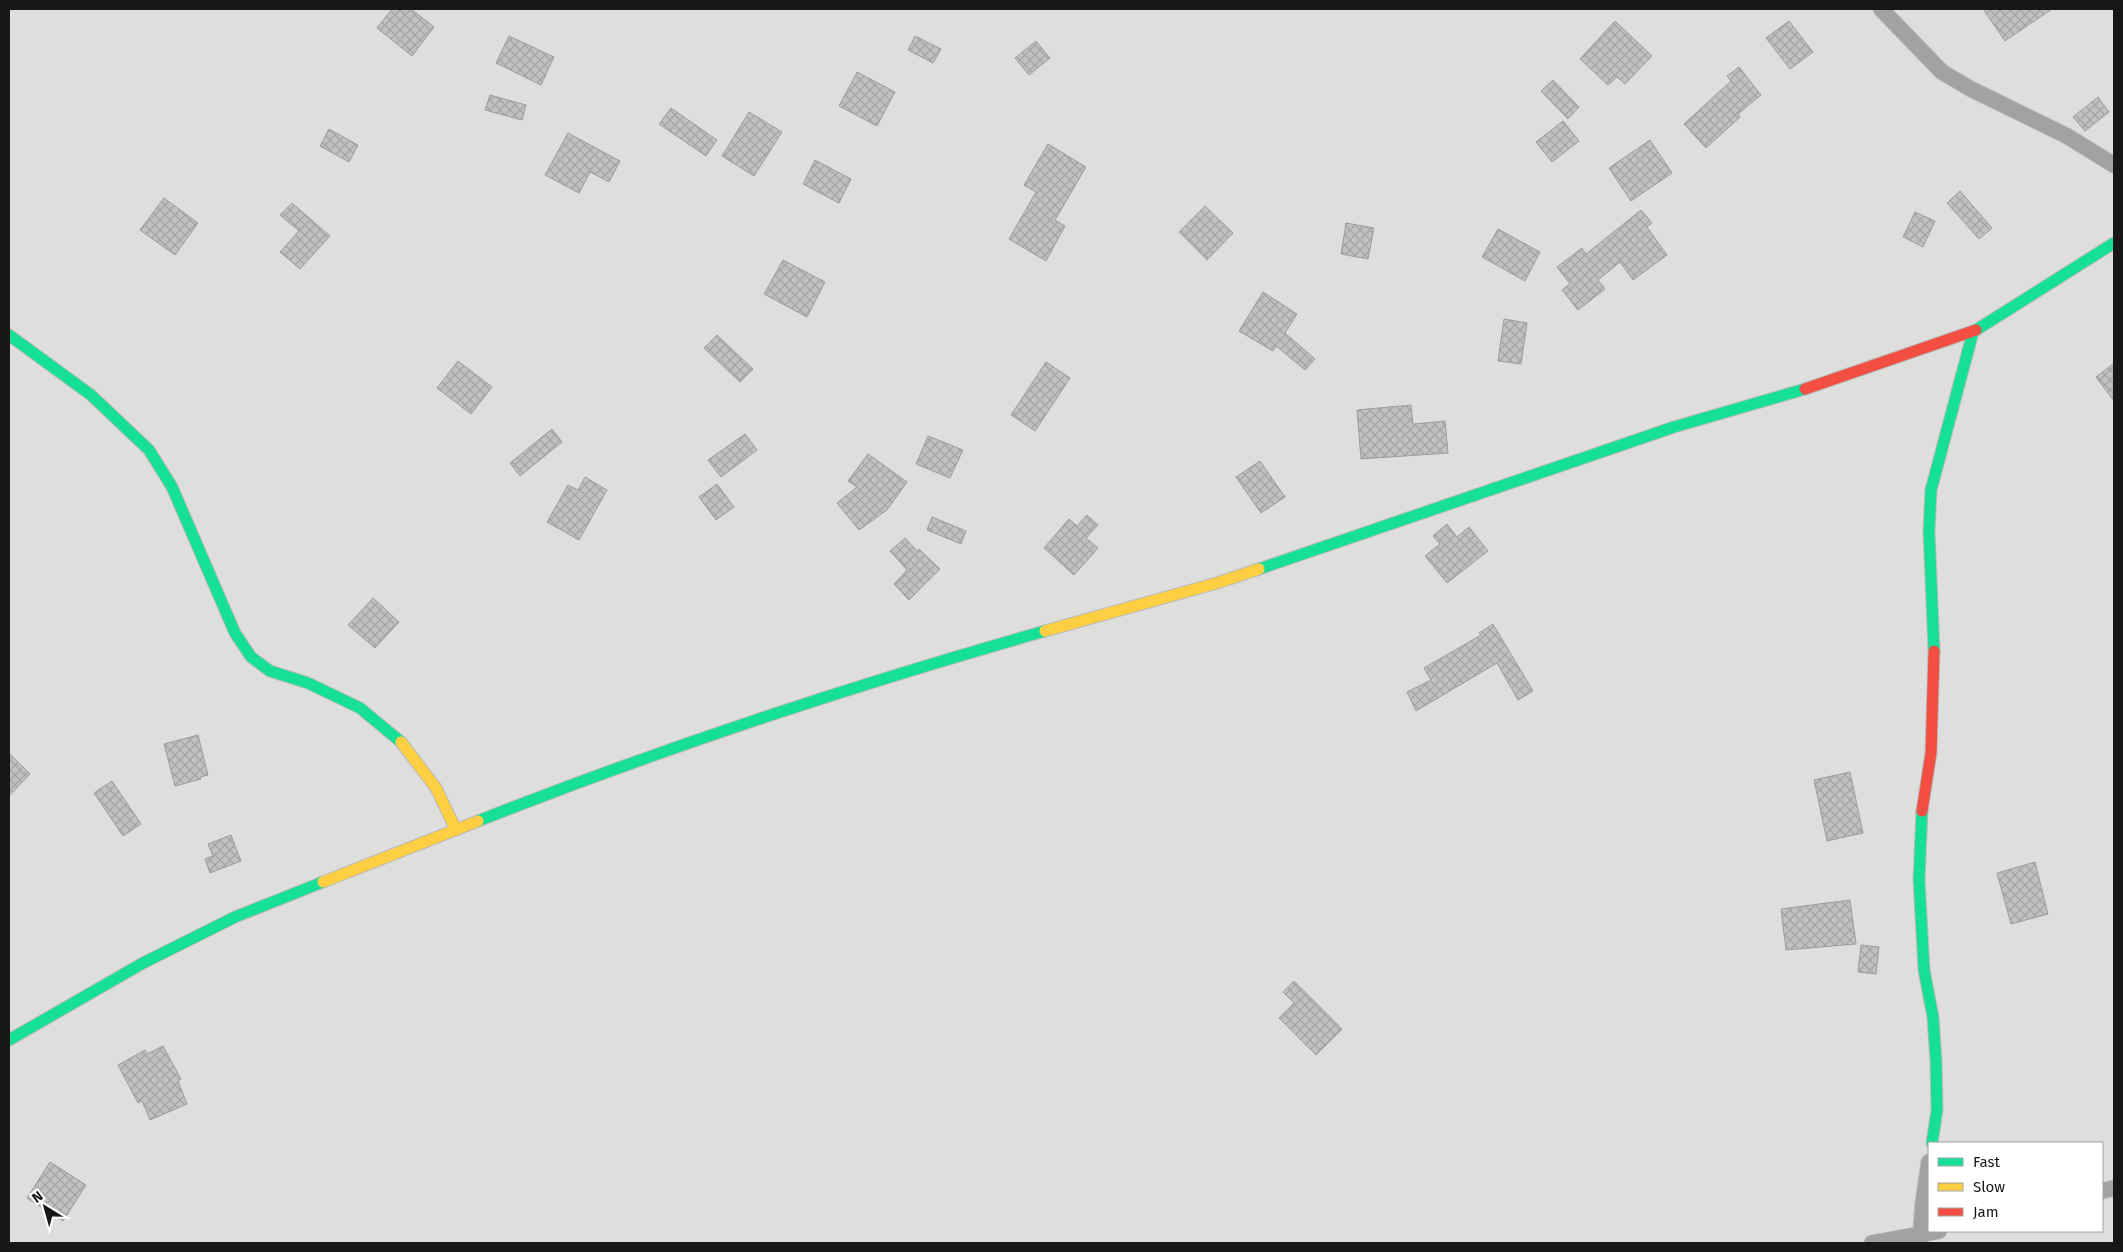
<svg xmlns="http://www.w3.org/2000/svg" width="2123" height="1252" font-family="'Fira Sans',sans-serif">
	<defs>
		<pattern id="building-cross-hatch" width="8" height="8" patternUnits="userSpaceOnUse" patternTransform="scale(1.25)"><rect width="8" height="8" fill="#c0c0c0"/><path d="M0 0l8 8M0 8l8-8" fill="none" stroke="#a4a4a4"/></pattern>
	</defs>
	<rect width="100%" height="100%" fill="#dededd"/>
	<!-- building -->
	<g fill="url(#building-cross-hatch)" stroke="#9d9d9d">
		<path d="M392 9H411L434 27 412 56 377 28Z"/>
		<path d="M1983 9H2052L2005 41Z"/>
		<path d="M1615 21 1652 56 1625 84 1617 77 1608 85 1580 59Z"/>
		<path d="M1789 21 1813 52 1790 69 1766 38Z"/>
		<path d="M509 36 554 57 541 85 496 63Z"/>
		<path d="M915 36 941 49 933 63 908 50Z"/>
		<path d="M1036 41 1050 58 1029 75 1015 58Z"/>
		<path d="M1739 67 1761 95 1738 114 1740 117 1706 148 1684 124 1731 81 1727 76Z"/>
		<path d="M857 72 895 92 877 126 839 106Z"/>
		<path d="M1553 80 1579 107 1568 119 1541 91Z"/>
		<path d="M490 95 526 105 522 120 485 110Z"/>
		<path d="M2098 97 2109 112 2085 131 2073 117Z"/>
		<path d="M671 108 717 140 706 156 659 124Z"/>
		<path d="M749 112 782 132 754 176 722 156Z"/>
		<path d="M1563 121 1579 141 1552 162 1536 142Z"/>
		<path d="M329 129 358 145 349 162 320 146Z"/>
		<path d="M568 133 620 161 609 182 590 172 579 193 545 175Z"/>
		<path d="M1650 140 1672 173 1631 201 1609 168Z"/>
		<path d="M1048 144 1086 167 1055 220 1065 226 1046 261 1009 239 1036 192 1024 185Z"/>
		<path d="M815 160 851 179 839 203 803 184Z"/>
		<path d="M1960 191 1992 228 1979 239 1947 203Z"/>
		<path d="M164 198 198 223 175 255 140 230Z"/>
		<path d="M292 203 330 236 300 269 280 252 299 231 280 215Z"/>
		<path d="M1205 206 1233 233 1207 260 1179 232Z"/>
		<path d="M1641 210 1652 223 1647 227 1667 255 1633 280 1620 262 1598 280 1605 289 1578 310 1562 290 1570 284 1557 267 1582 248 1586 254Z"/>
		<path d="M1915 212 1935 221 1923 247 1903 237Z"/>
		<path d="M1346 223 1374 228 1368 259 1341 254Z"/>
		<path d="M1498 229 1540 252 1525 281 1482 257Z"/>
		<path d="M783 260 825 282 807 317 764 294Z"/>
		<path d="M1263 292 1297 314 1285 333 1315 359 1305 370 1276 346 1273 351 1239 331Z"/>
		<path d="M1504 319 1527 323 1521 364 1498 361Z"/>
		<path d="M717 335 753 369 740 382 704 348Z"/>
		<path d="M458 361 492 387 471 414 437 388Z"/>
		<path d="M1046 362 1070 378 1035 431 1011 415Z"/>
		<path d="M2114 363V401L2096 377Z"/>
		<path d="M1411 405 1413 424 1445 421 1448 453 1361 459 1357 410Z"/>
		<path d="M552 429 562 442 520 476 510 463Z"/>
		<path d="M745 434 757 450 721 477 708 460Z"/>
		<path d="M928 436 963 450 950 478 916 464Z"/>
		<path d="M868 454 907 482 887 510 859 530 837 503 857 487 848 481Z"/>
		<path d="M1260 461 1285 497 1261 513 1236 477Z"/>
		<path d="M585 477 607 490 579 540 547 522 568 485 578 490Z"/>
		<path d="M717 484 734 507 716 520 699 497Z"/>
		<path d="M1087 515 1098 525 1086 538 1098 548 1074 575 1044 548 1069 519 1077 526Z"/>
		<path d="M932 517 966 531 961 544 927 530Z"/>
		<path d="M1447 524 1457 537 1469 527 1488 551 1447 583 1425 556 1440 544 1433 536Z"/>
		<path d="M905 538 918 552 919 549 940 569 909 600 894 584 907 570 890 551Z"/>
		<path d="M373 598 399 622 375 648 348 625Z"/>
		<path d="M1493 624 1533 691 1518 700 1497 663 1416 711 1407 692 1431 680 1424 668 1481 635 1479 633Z"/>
		<path d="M198 735 208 775 200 777 201 779 175 786 164 744Z"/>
		<path d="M9 753 30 774 9 796Z"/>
		<path d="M1850 772 1863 833 1827 841 1814 780Z"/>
		<path d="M112 781 141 824 123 836 94 793Z"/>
		<path d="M231 835 241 861 210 873 205 859 213 856 208 844Z"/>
		<path d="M2035 862 2048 914 2011 924 1997 873Z"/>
		<path d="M1850 900 1856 944 1786 950 1781 909Z"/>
		<path d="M1861 945 1879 947 1876 974 1858 972Z"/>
		<path d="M1294 981 1342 1029 1316 1055 1279 1018 1294 1003 1283 992Z"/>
		<path d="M163 1046 181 1079 178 1081 187 1104 150 1120 142 1101 138 1103 118 1065 145 1050 147 1054Z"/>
		<path d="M50 1162 86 1185 63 1221 27 1198Z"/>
	</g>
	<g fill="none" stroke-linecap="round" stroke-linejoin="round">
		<defs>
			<g id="street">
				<path d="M1881 9 1942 72 1971 89 2067 136 2114 165"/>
				<path d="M2102 1191 2114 1188"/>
				<path d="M1872 1243 1939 1231"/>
				<path d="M1920 1243 1923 1203 1929 1162"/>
			</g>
			<g id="fast">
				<path d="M1976 330 2114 243"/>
				<path d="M9 335 91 395 149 450 172 487 235 633 251 657 270 671 308 683 360 708 401 742"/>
				<path d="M1259 569 1674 427 1805 389"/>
				<path d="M1934 651 1929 531 1931 490 1973 332"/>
				<path d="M1922 811 1919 879 1924 970 1933 1017 1936 1061 1937 1110 1932 1143"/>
				<path d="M478 821C663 748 854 685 1045 631"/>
				<path d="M9 1040 143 963 235 917 323 882"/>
			</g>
			<g id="slow">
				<path d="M1045 631 1217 583 1259 569"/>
				<path d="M401 742 436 788 456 830"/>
				<path d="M323 882 478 821"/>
			</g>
			<g id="jam">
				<path d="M1805 389 1976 330"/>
				<path d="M1922 811 1931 753 1934 651"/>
			</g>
		</defs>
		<!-- street casing -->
		<use href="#street" stroke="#babab9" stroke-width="17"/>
		<!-- fast casing -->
		<use href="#fast" stroke="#babab9" stroke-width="13"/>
		<!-- slow casing -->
		<use href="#slow" stroke="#babab9" stroke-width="13"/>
		<!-- jam casing -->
		<use href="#jam" stroke="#babab9" stroke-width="13"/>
		<!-- street -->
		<use href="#street" stroke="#a2a2a1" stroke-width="15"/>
		<!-- fast -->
		<use href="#fast" stroke="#16e098" stroke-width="11"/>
		<!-- slow -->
		<use href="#slow" stroke="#ffcf43" stroke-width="11"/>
		<!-- jam -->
		<use href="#jam" stroke="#f24e42" stroke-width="11"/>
	</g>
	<!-- border -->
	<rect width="2123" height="1252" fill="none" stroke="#171716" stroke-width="20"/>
	<!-- legend -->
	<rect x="1928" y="1142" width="175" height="90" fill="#ffffff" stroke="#a2a2a2"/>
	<rect x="1938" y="1158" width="25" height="8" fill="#16e098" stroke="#a2a2a2"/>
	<text x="1973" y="1167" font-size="15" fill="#171716">Fast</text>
	<rect x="1938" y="1183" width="25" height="8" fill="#ffcf43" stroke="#a2a2a2"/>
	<text x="1973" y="1192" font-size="15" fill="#171716">Slow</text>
	<rect x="1938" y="1208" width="25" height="8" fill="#f24e42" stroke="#a2a2a2"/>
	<text x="1973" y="1217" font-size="15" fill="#171716">Jam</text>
	<!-- north arrow -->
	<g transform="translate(45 1207) rotate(323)" stroke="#ffffff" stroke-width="4" paint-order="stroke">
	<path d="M0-4L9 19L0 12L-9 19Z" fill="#171716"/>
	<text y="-8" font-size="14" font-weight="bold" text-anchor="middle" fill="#171716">N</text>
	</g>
</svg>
